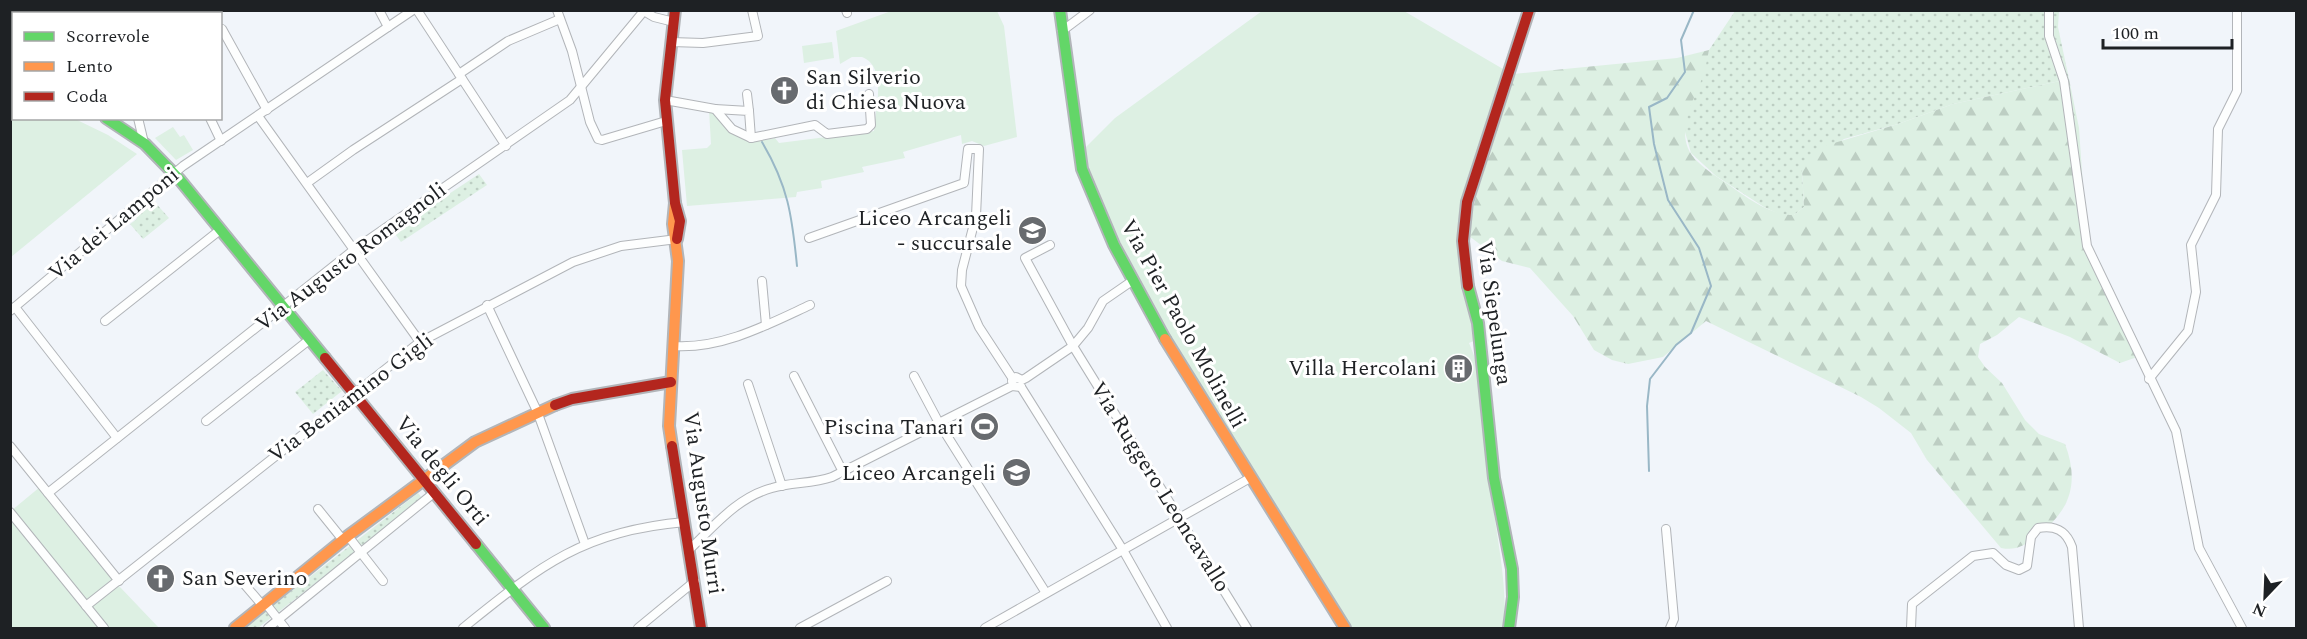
<svg xmlns="http://www.w3.org/2000/svg" width="2307" height="639" font-family="Spectral,serif">
	<defs>
		<pattern id="grass-dots" width="8" height="8" patternUnits="userSpaceOnUse" patternTransform="scale(1.5)"><rect width="8" height="8" fill="#ddf0e3"/><path d="M2 2h.1M6 6h.1" fill="none" stroke="#bdcec3" stroke-width="1.8" stroke-linecap="round"/></pattern>
		<pattern id="forest-firs" width="22" height="20" patternUnits="userSpaceOnUse" patternTransform="scale(1.5)"><rect width="22" height="20" fill="#ddf0e3"/><path d="M5 1l3.5 6h-7zM16 11l3.5 6h-7z" fill="#bdcec3"/></pattern>
	</defs>
	<rect width="100%" height="100%" fill="#f1f5fa"/>
	<!-- grass -->
	<g fill="url(#grass-dots)">
		<path d="M1735 11H2059L2058 27 2069 79 1953 104 1898 124 1844 139 1802 170 1804 207 1794 215H1781L1764 207 1716 176 1691 153 1685 132V115L1701 80 1709 50Z"/>
		<path d="M479 174 487 185 401 242 393 231Z"/>
		<path d="M152 199 169 218 143 239 130 224 137 219 134 214Z"/>
		<path d="M323 370 342 391 313 414 295 392Z"/>
		<path d="M418 493 423 499 258 628H244Z"/>
	</g>
	<!-- forest -->
	<path fill="url(#forest-firs)" d="M1709 50C1707 60 1705 72 1701 81 1690 107 1673 139 1698 162 1708 172 1721 179 1732 187 1750 200 1771 215 1794 215L1804 207 1802 170 1809 158 1824 146 1898 124 1953 104 2069 79 2079 128 2087 246 2105 294 2143 355 2120 363 2070 337 2019 317 1997 335 1980 344 1978 357 1985 367 2002 383 2025 420 2039 434 2065 444C2080 484 2070 512 2035 537 2024 546 2016 551 2001 548L1927 460 1911 433 1879 408 1861 397 1706 321 1663 357 1628 364 1612 360 1594 350 1573 316 1530 268 1502 261 1469 236 1474 204 1513 74 1677 58Z"/>
	<!-- park -->
	<g fill="#ddf0e3">
		<path d="M894 10 997 11 1004 26 1017 137 984 146 972 141 962 144 961 135 903 152 905 158 862 167 864 172 821 181 822 188 797 192 796 197 687 206 682 150 707 148 711 144 709 110 714 111C735 138 740 145 775 138L779 143 874 131C875 110 888 67 862 57H852L840 64 836 31Z"/>
		<path d="M1262 11H1404L1503 69 1461 203 1458 232 1467 305 1476 340 1469 343C1488 385 1485 433 1490 478 1494 529 1508 577 1504 628L1350 627 1137 287 1098 205 1084 149 1115 118Z"/>
		<path d="M832 42 834 58 804 63 802 46Z"/>
		<path d="M11 99 13 100 14 118 75 119 108 135 137 154 11 257Z"/>
		<path d="M173 127 180 137 184 135 193 150 176 160 155 138Z"/>
		<path d="M40 487 119 586 159 628H11V511Z"/>
	</g>
	<g fill="none" stroke-linecap="round" stroke-linejoin="round">
		<!-- stream -->
		<g stroke="#99b7c6" stroke-width="2">
			<path d="M762 142C788 186 792 215 797 266"/>
			<path d="M1649 471 1647 406 1650 379 1676 345 1691 333 1711 286 1699 248 1668 200 1654 144 1649 107 1667 98 1685 72 1681 40 1694 10"/>
		</g>
		<defs>
			<g id="street">
				<path d="M77 10 80 14"/>
				<path d="M379 10 388 27"/>
				<path d="M417 10 506 146"/>
				<path d="M557 10 572 51 590 122 598 139 602 140 666 121"/>
				<path d="M642 10 654 17 674 22"/>
				<path d="M846 10 847 13"/>
				<path d="M2049 10V36L2064 81 2087 246 2176 431 2199 548 2242 628"/>
				<path d="M212 14 218 10"/>
				<path d="M222 29 267 110"/>
				<path d="M1062 31 1090 10"/>
				<path d="M671 42 703 43 758 36 752 10"/>
				<path d="M459 74 508 41 560 19"/>
				<path d="M747 94 749 111"/>
				<path d="M665 100 715 109 732 129 751 138 815 125 827 134 867 129 871 125 869 94"/>
				<path d="M715 109 749 111 751 138"/>
				<path d="M258 116 420 342"/>
				<path d="M138 118 144 143"/>
				<path d="M210 118 221 141"/>
				<path d="M307 183 353 150 462 79"/>
				<path d="M809 238 964 183 968 149H979L976 216 962 270 961 286 979 327 1013 379"/>
				<path d="M1050 245 1025 258 1073 346 1247 628"/>
				<path d="M762 281 766 325"/>
				<path d="M487 305 537 411 585 544"/>
				<path d="M15 307 117 438"/>
				<path d="M10 311 183 166 413 10"/>
				<path d="M105 321 220 230"/>
				<path d="M674 346C722 349 767 325 810 305"/>
				<path d="M794 376 843 472"/>
				<path d="M914 376 939 423 1046 593"/>
				<path d="M2149 379 2188 331 2196 292 2191 245 2216 195 2218 129 2237 91V10"/>
				<path d="M1012 381 1016 377 1022 380 1026 378 1073 346 1088 328 1103 301 1132 281"/>
				<path d="M748 384 782 486"/>
				<path d="M1021 387 1123 550 1167 628"/>
				<path d="M206 421 309 340"/>
				<path d="M10 446 119 581"/>
				<path d="M48 493 355 249 570 100 643 12"/>
				<path d="M318 509 343 540"/>
				<path d="M10 512 104 628"/>
				<path d="M1666 529 1674 619 1670 628"/>
				<path d="M348 536 383 581"/>
				<path d="M690 549C715 525 738 497 772 488 792 482 812 484 832 477L1012 386 1021 387"/>
				<path d="M239 578 263 606"/>
				<path d="M266 604 285 628"/>
				<path d="M86 606 420 342 573 262 621 246 677 239"/>
				<path d="M268 628 435 492"/>
				<path d="M463 628C540 566 582 531 685 522"/>
				<path d="M638 628 695 581"/>
				<path d="M800 628 887 581"/>
				<path d="M985 628 1250 478"/>
				<path d="M1911 628 1912 604 1973 556 1993 553 2006 565 2019 570 2027 566 2031 537 2038 528C2055 525 2066 530 2072 547L2079 628"/>
			</g>
			<g id="fast">
				<path d="M1060 10 1082 169 1114 245 1165 339"/>
				<path d="M10 92 14 93"/>
				<path d="M106 118 145 144 180 180 325 358"/>
				<path d="M1468 286 1478 323 1494 478 1512 569 1513 597 1509 628"/>
				<path d="M476 544 544 628"/>
			</g>
			<g id="slow">
				<path d="M1165 339 1345 628"/>
				<path d="M672 446 669 426 678 261 673 224 675 203"/>
				<path d="M235 628 348 536 475 442 555 405"/>
			</g>
			<g id="jam">
				<path d="M675 10 665 100 675 203 680 221 677 239"/>
				<path d="M10 81 14 82"/>
				<path d="M1468 286 1463 241 1467 202 1529 10"/>
				<path d="M325 358 476 544"/>
				<path d="M555 405 572 399 671 382"/>
				<path d="M672 446 701 628"/>
			</g>
		</defs>
		<!-- street casing -->
		<use href="#street" stroke="#b2b5b9" stroke-width="10"/>
		<!-- fast casing -->
		<use href="#fast" stroke="#b2b5b9" stroke-width="14"/>
		<!-- slow casing -->
		<use href="#slow" stroke="#b2b5b9" stroke-width="14"/>
		<!-- jam casing -->
		<use href="#jam" stroke="#b2b5b9" stroke-width="14"/>
		<!-- street -->
		<use href="#street" stroke="#fdfefe" stroke-width="8"/>
		<!-- fast -->
		<use href="#fast" stroke="#63d668" stroke-width="10"/>
		<!-- slow -->
		<use href="#slow" stroke="#ff974d" stroke-width="10"/>
		<!-- jam -->
		<use href="#jam" stroke="#b3261e" stroke-width="10"/>
	</g>
	<!-- icons -->
	<defs>
		<symbol id="church-disc" viewBox="-11 -11 22 22"><circle r="9.5" fill="#686b6f" stroke="#fff"/><path d="M-1.2-6h2.4v3.5h3.3v2.4h-3.3V6h-2.4V-.1h-3.3v-2.4h3.3Z" fill="#fff"/></symbol>
		<symbol id="school-disc" viewBox="-11 -11 22 22"><circle r="9.5" fill="#686b6f" stroke="#fff"/><path d="M0-5L7-2L0 1L-7-2ZM-4 1L0 2.5L4 1V4Q0 6-4 4Z" fill="#fff"/></symbol>
		<symbol id="building-disc" viewBox="-11 -11 22 22"><circle r="9.5" fill="#686b6f" stroke="#fff"/><path d="M-4-6H4V6H1V3H-1V6H-4ZM-2.5-4.3h1.7v1.8h-1.7ZM.8-4.3h1.7v1.8H.8ZM-2.5-1h1.7V.8h-1.7ZM.8-1h1.7V.8H.8Z" fill="#fff"/></symbol>
		<symbol id="stadium-disc" viewBox="-11 -11 22 22"><circle r="9.5" fill="#686b6f" stroke="#fff"/><path d="M0-5a6.5 5 0 1 0 0 10a6.5 5 0 1 0 0-10ZM-3.5-1.8h7v3.6h-7Z" fill="#fff"/></symbol>
	</defs>
	<g fill-rule="evenodd">
		<use href="#church-disc" x="768" y="74" width="33" height="33"/>
		<use href="#school-disc" x="1016" y="214" width="33" height="33"/>
		<use href="#building-disc" x="1442" y="352" width="33" height="33"/>
		<use href="#stadium-disc" x="968" y="410" width="33" height="33"/>
		<use href="#school-disc" x="1000" y="456" width="33" height="33"/>
		<use href="#church-disc" x="144" y="562" width="33" height="33"/>
	</g>
	<g text-anchor="middle" dominant-baseline="central" stroke-width="6" stroke-linejoin="round" paint-order="stroke">
		<!-- poi labels -->
		<g font-size="22" fill="#1e2124" stroke="#fff" text-anchor="end">
			<text x="806" y="77" text-anchor="start">San Silverio<tspan x="806" dy="25">di Chiesa Nuova</tspan></text>
			<text x="1012" y="218">Liceo Arcangeli<tspan x="1012" dy="25">- succursale</tspan></text>
			<text x="1437" y="368">Villa Hercolani</text>
			<text x="964" y="427">Piscina Tanari</text>
			<text x="996" y="473">Liceo Arcangeli</text>
			<text x="182" y="578" text-anchor="start">San Severino</text>
		</g>
		<!-- street labels -->
		<g font-size="22" fill="#1e2124" stroke="#fff">
			<text transform="translate(114 224) rotate(-40)">Via dei Lamponi</text>
			<text transform="translate(351 257) rotate(-37)">Via Augusto Romagnoli</text>
			<text transform="translate(1494 313) rotate(82)">Via Siepelunga</text>
			<text transform="translate(1183 324) rotate(61)">Via Pier Paolo Molinelli</text>
			<text transform="translate(351 398) rotate(-37)">Via Beniamino Gigli</text>
			<text transform="translate(442 471) rotate(51)">Via degli Orti</text>
			<text transform="translate(1160 487) rotate(58)">Via Ruggero Leoncavallo</text>
			<text transform="translate(703 503) rotate(82)">Via Augusto Murri</text>
		</g>
	</g>
	<!-- border -->
	<rect width="2307" height="639" fill="none" stroke="#1e2124" stroke-width="24"/>
	<!-- legend -->
	<rect x="12" y="12" width="210" height="108" fill="#ffffff" stroke="#a5a6a7" stroke-width="1.5"/>
	<rect x="24" y="32" width="30" height="9" fill="#63d668" stroke="#a5a6a7" stroke-width="1.5"/>
	<text x="66" y="42" font-size="18" fill="#1e2124">Scorrevole</text>
	<rect x="24" y="62" width="30" height="9" fill="#ff974d" stroke="#a5a6a7" stroke-width="1.5"/>
	<text x="66" y="72" font-size="18" fill="#1e2124">Lento</text>
	<rect x="24" y="92" width="30" height="9" fill="#b3261e" stroke="#a5a6a7" stroke-width="1.5"/>
	<text x="66" y="102" font-size="18" fill="#1e2124">Coda</text>
	<!-- north arrow -->
	<g transform="translate(2265 597) rotate(203)" stroke="#ffffff" stroke-width="4.5" paint-order="stroke">
	<path d="M0-4.5L10 22L0 15L-10 22Z" fill="#1e2124"/>
	<text y="-9" font-size="16" font-weight="bold" text-anchor="middle" fill="#1e2124">N</text>
	</g>
	<!-- scale -->
	<path d="M2103 39v9h129v-9" fill="none" stroke="#1e2124" stroke-width="3"/>
	<text x="2112" y="39" font-size="18" fill="#1e2124" stroke="#ffffff" stroke-width="4.5" paint-order="stroke">100 m</text>
</svg>
